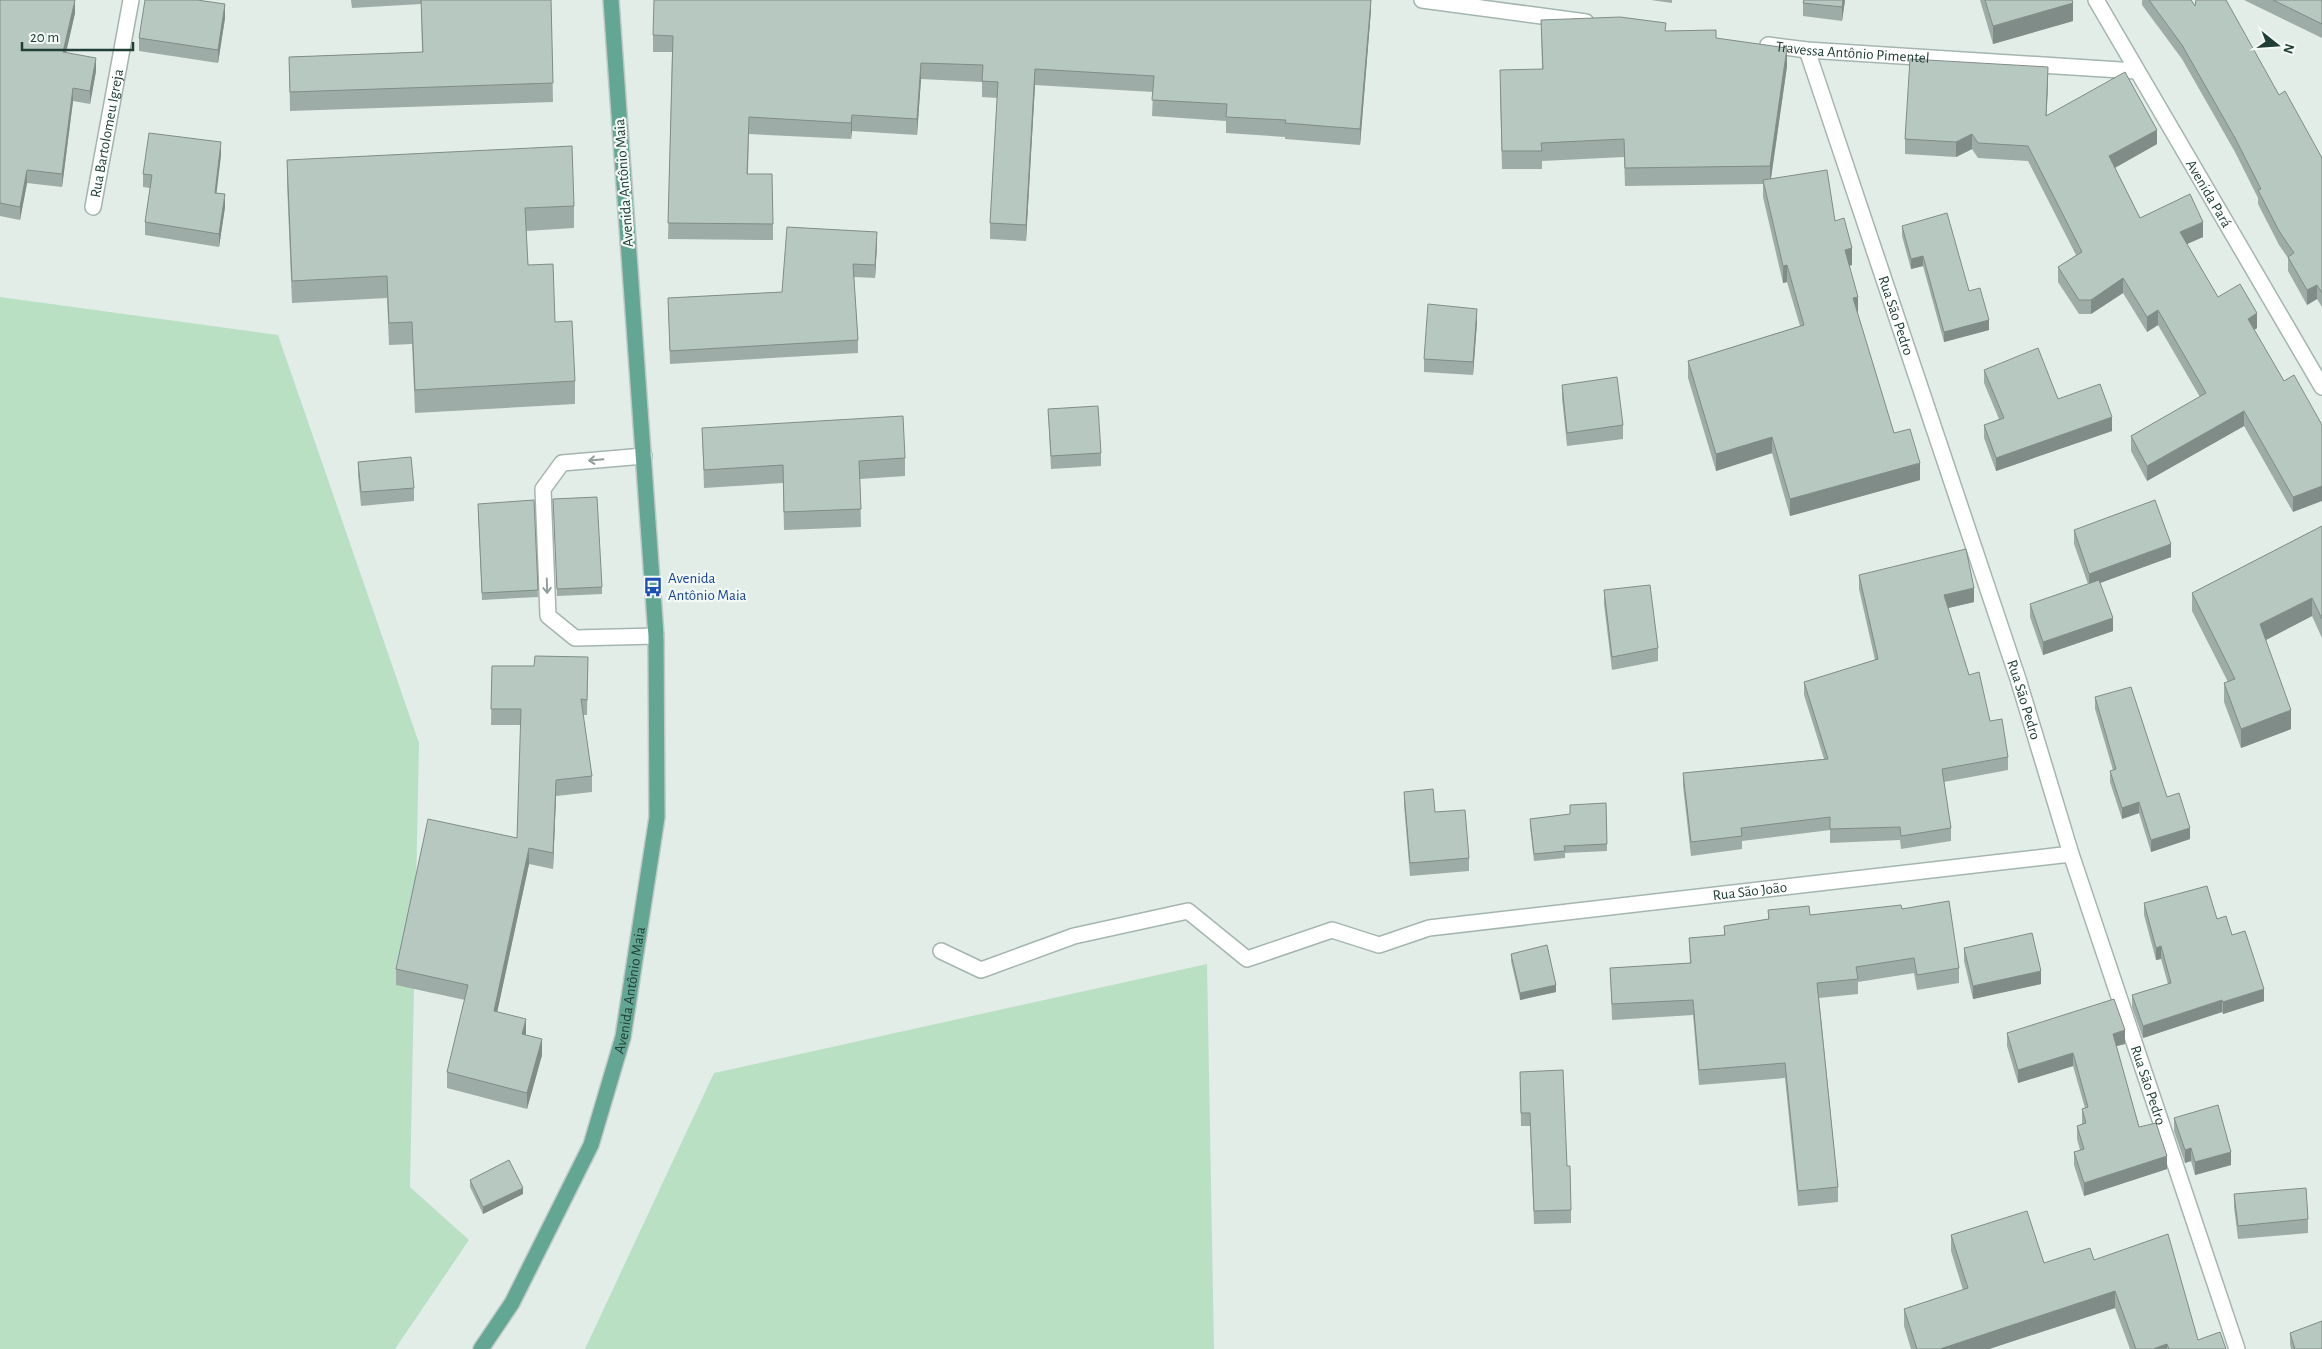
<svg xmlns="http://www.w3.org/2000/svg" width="2322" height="1349" font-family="'Alegreya Sans',sans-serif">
	<rect width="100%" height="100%" fill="#e2ede8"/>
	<!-- green -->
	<g fill="#b9e0c3">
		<path d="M0 297 278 335 419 743 410 1187 469 1240 395 1349H0Z"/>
		<path d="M1207 964 1214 1349H585L714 1073Z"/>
	</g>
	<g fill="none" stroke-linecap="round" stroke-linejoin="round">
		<defs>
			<g id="minor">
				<path d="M1422 0 1586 22"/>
				<path id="s1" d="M2096 0 2322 387"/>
				<path id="s2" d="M1768 45 1807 50 2136 71"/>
				<path id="s3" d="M1807 50 2018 679 2071 854 2237 1349"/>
				<path id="s4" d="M93 207 131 0"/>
				<path d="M644 456 562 463 543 489 548 616 575 638 656 636"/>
				<path id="s5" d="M941 951 981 970 1074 936 1188 911 1247 959 1332 930 1379 945 1429 928 2071 854"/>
			</g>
			<g id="major">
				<path id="s6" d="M481 1349 512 1303 591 1145 623 1037 657 817 656 636 611 0"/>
			</g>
		</defs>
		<!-- minor casing -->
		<use href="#minor" stroke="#a4b5af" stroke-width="18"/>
		<!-- major casing -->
		<use href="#major" stroke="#c1c9c7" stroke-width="18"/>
		<!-- minor -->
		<use href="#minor" stroke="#fff" stroke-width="15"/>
		<!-- major -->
		<use href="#major" stroke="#63a694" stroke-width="15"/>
	</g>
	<!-- wall -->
	<g fill="#9daca6">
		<path d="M0 0 75 13 66 53 96 71 90 104 73 101 62 187 27 183 20 220 0 216Z"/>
		<path d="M351 0H551L553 102 290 111 289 57 422 52 421 4 352 8Z"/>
		<path d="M1371 0V10L1360 145 1285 139V137L1226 133V121L1152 116 1153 92 1035 85 1026 241 990 239V223L997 98 982 97V82L921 79 917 135 852 131 851 139 749 134 748 174 773 224V240L668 239 672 52H653V35Z"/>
		<path d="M1651 0H1672V3Z"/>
		<path d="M1845 0 1842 21 1803 16V3Z"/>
		<path d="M1980 0H2072L2073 21 1993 44Z"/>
		<path d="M2142 0H2191L2195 6 2279 95 2322 158V307L2317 299 2307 305 2288 271V258L2279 245 2258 204V198L2235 152 2182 59 2142 5Z"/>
		<path d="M2244 0H2322V38Z"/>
		<path d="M225 18 218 63 139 51V38Z"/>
		<path d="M1541 20 1666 31 1716 38 1787 66 1771 179 1835 221 1852 265 1849 266 1857 314 1894 433 1920 480 1790 516 1772 453 1716 471 1688 378V361L1800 326 1787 282 1783 283 1763 197V184L1625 186 1624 157 1542 161V169H1502L1500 88 1542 69Z"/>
		<path d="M2048 82 2046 116 2157 144 2115 168 2140 218 2203 237 2187 244 2218 297 2257 328 2254 330 2284 381 2294 375 2293 512 2244 426 2147 481 2131 451V436L2200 397 2158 325 2147 332 2123 293 2091 314H2079L2058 282V267L2076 255 2028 161 1978 158 1972 149 1956 157 1905 154V139Z"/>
		<path d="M221 155 216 193 225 207 219 247 145 235V222L150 188 143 187V174Z"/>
		<path d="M287 160 574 206V228L526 231 528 265 555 322 575 381V404L415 413 412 344 389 345 387 298 292 303 287 183Z"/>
		<path d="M1902 226 1969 291 1989 330 1944 342 1923 266 1911 269 1902 236Z"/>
		<path d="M877 245 875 278 854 277 858 340V353L670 364 668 298 782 292Z"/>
		<path d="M1477 322 1473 375 1424 372V359Z"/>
		<path d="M1984 370 2058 399 2112 431 1996 471 1984 438V425L1999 419 1984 383Z"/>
		<path d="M1562 385 1623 425V439L1567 446 1562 398Z"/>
		<path d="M1048 409 1101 453V466L1051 469Z"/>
		<path d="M702 428 905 458V476L860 479 861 527 784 530 783 483 704 488Z"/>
		<path d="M358 462 414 488V501L361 506 358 475Z"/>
		<path d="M553 499 602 587V594L557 596Z"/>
		<path d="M534 500 538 597 482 600 478 510Z"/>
		<path d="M2322 526V638L2312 616 2266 640 2291 729 2241 748 2224 702V683L2228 682 2192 611V593Z"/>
		<path d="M2074 530 2171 557 2100 583 2113 631 2043 655 2030 617V604L2088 584 2074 544Z"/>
		<path d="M1859 575 1974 602 1948 608 1969 675 1990 721 2008 757V770L1944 782 1951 828V841L1901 849 1900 840 1830 843V830L1742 841V849L1691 856 1683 786V773L1824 759 1804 695V682L1875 660 1859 589Z"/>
		<path d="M1604 590 1658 648V661L1612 670 1604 604Z"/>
		<path d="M588 657 587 715H583L592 776V792L556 796 553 869 529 864 497 1012 526 1035 542 1055 527 1109 447 1088V1072L465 1000 396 985V969L517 838 521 725H491L492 666H534Z"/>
		<path d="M2095 697 2167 797 2190 839 2151 852 2139 813 2122 819 2110 782V771L2113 770 2095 709Z"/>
		<path d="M1404 792 1435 812 1469 858V871L1410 876 1404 805Z"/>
		<path d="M1606 803 1607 851 1565 853V858L1534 861 1530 826V819L1570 814Z"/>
		<path d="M2144 903 2217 919 2232 935 2264 1001 2223 1014 2222 1012 2143 1038 2132 1007V995L2168 984 2161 959 2156 960 2144 915Z"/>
		<path d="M1902 909 1959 968V983L1917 990 1914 973 1858 982V994L1819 998 1838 1187V1202L1798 1206 1785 1078 1699 1085 1693 1015 1612 1020 1610 968 1690 963 1689 938 1724 935V926L1768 919V910L1810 915Z"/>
		<path d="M1964 948 2041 984 1973 999 1964 961Z"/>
		<path d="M1511 954 1556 992 1520 1000 1511 961Z"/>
		<path d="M2007 1033 2125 1044 2116 1046 2139 1127 2167 1169 2084 1196 2074 1165V1152L2080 1150 2077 1139V1126L2082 1124V1109L2085 1108 2073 1066 2018 1083 2007 1046Z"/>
		<path d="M1520 1072 1571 1210V1223L1534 1224 1530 1126H1521Z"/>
		<path d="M2174 1118 2231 1165 2195 1175 2191 1161 2185 1163 2174 1131Z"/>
		<path d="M470 1180 523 1194 483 1214 470 1187Z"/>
		<path d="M2234 1194 2308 1219V1233L2238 1239 2234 1207Z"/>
		<path d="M1951 1235 2044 1263 2094 1260 2198 1340 2226 1349H2130L2115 1308 1989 1349H1911L1904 1326V1309L1963 1290 1951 1251Z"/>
		<path d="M2290 1333 2322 1349H2291L2290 1344Z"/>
	</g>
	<!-- shaded-wall -->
	<g fill="#808c87">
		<path d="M75 0V13L63 65V52Z"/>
		<path d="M1371 0V10L1360 145V129Z"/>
		<path d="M1843 0H1845L1842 21V7Z"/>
		<path d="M2073 3V21L1993 44V26Z"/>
		<path d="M225 4V18L218 63V50Z"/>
		<path d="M1787 48V66L1770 184V166Z"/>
		<path d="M96 58V71L90 104V91Z"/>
		<path d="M921 63V79L917 135V119Z"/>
		<path d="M2048 67V82L2046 131V116Z"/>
		<path d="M1035 69V85L1026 241V225Z"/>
		<path d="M73 88V101L62 187V174Z"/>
		<path d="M852 115V131L851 139V123Z"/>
		<path d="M2157 130V144L2109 171V156Z"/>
		<path d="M1972 134V149L1956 157V142Z"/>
		<path d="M221 142V155L215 206V193Z"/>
		<path d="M27 170V183L20 220V207Z"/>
		<path d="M225 194V207L219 247V234Z"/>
		<path d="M2203 222V237L2180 247V232Z"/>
		<path d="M877 232V245L875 278V265Z"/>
		<path d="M1852 248V265L1845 267V250Z"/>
		<path d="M1923 256V266L1911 269V259Z"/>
		<path d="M1787 265V282L1783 283V266Z"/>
		<path d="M2123 278V293L2091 314V300Z"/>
		<path d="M2317 285V299L2307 305V290Z"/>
		<path d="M1858 297V314L1853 315V298Z"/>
		<path d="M1477 309V322L1473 375V362Z"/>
		<path d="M2158 310V325L2147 332V317Z"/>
		<path d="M2257 313V328L2248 334V319Z"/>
		<path d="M1989 320V330L1944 342V332Z"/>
		<path d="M2244 411V426L2147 481V466Z"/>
		<path d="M2112 417V431L1996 471V458Z"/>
		<path d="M1772 437V453L1716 471V454Z"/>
		<path d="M1920 463V480L1790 516V499Z"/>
		<path d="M2322 486V501L2293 512V497Z"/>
		<path d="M2171 544V557L2089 587V574Z"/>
		<path d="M1974 588V602L1944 609V595Z"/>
		<path d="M2312 598V616L2260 643V624Z"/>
		<path d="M2113 618V631L2043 655V642Z"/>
		<path d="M2291 710V729L2241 748V729Z"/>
		<path d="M556 780V796L553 869V853Z"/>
		<path d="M2139 802V813L2122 819V808Z"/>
		<path d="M2190 828V839L2151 852V840Z"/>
		<path d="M529 848V864L494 1027V1011Z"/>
		<path d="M2161 946V959L2156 960V948Z"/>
		<path d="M2041 971V984L1973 999V986Z"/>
		<path d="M1556 985V992L1520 1000V993Z"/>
		<path d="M2264 989V1001L2223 1014V1002Z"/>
		<path d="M2222 1000V1012L2143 1038V1026Z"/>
		<path d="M526 1019V1035L522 1034Z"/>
		<path d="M2125 1030V1044L2113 1047V1034Z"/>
		<path d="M542 1039V1055L527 1109V1093Z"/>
		<path d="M2073 1053V1066L2018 1083V1070Z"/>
		<path d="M2191 1148V1161L2185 1163V1150Z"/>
		<path d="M2231 1152V1165L2195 1175V1162Z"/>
		<path d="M2167 1156V1169L2084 1196V1183Z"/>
		<path d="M523 1188V1194L483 1214V1207Z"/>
		<path d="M2115 1291V1308L1989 1349H1940Z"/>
		<path d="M2167 1344V1349H2153Z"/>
	</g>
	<!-- building -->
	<g fill="#b7c8c1" stroke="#808c87">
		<path d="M0 0H75L63 52 96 58 90 91 73 88 62 174 27 170 20 207 0 203Z"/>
		<path d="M145 0H197L225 4 218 50 139 38Z"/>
		<path d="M421 0H551L553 83 290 92 289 57 423 52Z"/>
		<path d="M654 0H1371L1360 129 1285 123 1286 120 1226 117 1227 104 1152 100 1154 76 1035 69 1026 225 990 223 998 82 982 81 983 65 921 63 917 119 852 115 851 123 749 117 747 174H772L773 224 668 223 673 36 653 35Z"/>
		<path d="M1804 0H1843L1842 7 1803 3Z"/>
		<path d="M1985 0H2072L2073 3 1993 26Z"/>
		<path d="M2149 0H2191L2195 6 2196 0H2226L2279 95 2285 91 2322 158V293L2317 285 2307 290 2288 257 2294 253 2279 231 2258 190 2261 189 2235 138 2182 45Z"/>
		<path d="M2273 0H2322V24Z"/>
		<path d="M1620 17 1666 23 1665 31 1716 30V38L1787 48 1770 166 1625 168 1624 139 1541 143 1542 151H1502L1500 70 1543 69 1541 20Z"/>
		<path d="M1910 59 2048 67 2046 116 2125 72 2157 130 2109 156 2140 218 2190 194 2203 222 2180 232 2218 297 2240 284 2257 313 2248 319 2284 381 2294 375 2322 425V486L2293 497 2244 411 2147 466 2131 436 2206 393 2158 310 2147 317 2123 278 2091 300H2079L2058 267 2082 252 2028 146 1978 143 1972 134 1956 142 1905 139Z"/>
		<path d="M149 133 221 142 215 193 225 194 219 234 145 222 152 175 143 174Z"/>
		<path d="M572 146 574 206 525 208 528 265 553 264 555 322 572 321 575 381 415 390 412 322 389 323 387 276 292 281 287 160Z"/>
		<path d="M1827 170 1835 221 1844 218 1852 248 1845 250 1858 297 1853 298 1894 433 1910 429 1920 463 1790 499 1772 437 1716 454 1688 361 1804 325 1787 265 1783 266 1763 180Z"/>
		<path d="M1947 213 1969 291 1980 288 1989 320 1944 332 1923 256 1911 259 1902 226Z"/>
		<path d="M787 227 877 232 875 265 853 264 858 340 670 351 668 298 782 292Z"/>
		<path d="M1428 304 1477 309 1473 362 1424 359Z"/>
		<path d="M2038 348 2058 399 2100 384 2112 417 1996 458 1984 425 2004 418 1984 370Z"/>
		<path d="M1617 377 1623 425 1567 433 1562 385Z"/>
		<path d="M1098 406 1101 453 1051 456 1048 409Z"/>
		<path d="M903 416 905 458 859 461 861 509 784 512 783 465 704 470 702 428Z"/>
		<path d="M411 457 414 488 361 492 358 462Z"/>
		<path d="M597 497 602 587 557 589 553 499Z"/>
		<path d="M534 500 538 590 482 593 478 504Z"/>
		<path d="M2155 500 2171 544 2089 574 2074 530Z"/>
		<path d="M2322 526V619L2312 598 2260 624 2291 710 2241 729 2224 683 2235 679 2192 593Z"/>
		<path d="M1966 549 1974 588 1944 595 1969 675 1979 672 1990 721 2002 719 2008 757 1942 769 1951 828 1901 836 1900 827 1830 829V817L1741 828 1742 836 1691 842 1683 773 1828 759 1804 682 1878 659 1859 575Z"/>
		<path d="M2099 580 2113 618 2043 642 2030 604Z"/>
		<path d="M1650 585 1658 648 1612 657 1604 590Z"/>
		<path d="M535 656 588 657 587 700 581 699 592 776 556 780 553 853 529 848 494 1011 526 1019 522 1034 542 1039 527 1093 447 1072 468 985 396 969 428 819 517 838 521 709H491L492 666H534Z"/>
		<path d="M2131 687 2167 797 2179 793 2190 828 2151 840 2139 802 2122 808 2110 771 2116 769 2095 697Z"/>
		<path d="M1433 789 1435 812 1465 810 1469 858 1410 863 1404 792Z"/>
		<path d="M1606 803 1607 844 1564 846 1565 851 1534 854 1530 819 1570 814V805Z"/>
		<path d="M2207 886 2217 919 2226 916 2232 935 2245 931 2264 989 2223 1002 2222 1000 2143 1026 2132 995 2171 983 2161 946 2156 948 2144 903Z"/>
		<path d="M1949 901 1959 968 1917 975 1914 958 1856 967 1858 979 1817 983 1838 1187 1798 1191 1785 1063 1699 1070 1693 1000 1612 1004 1610 968 1691 963 1689 938 1725 935 1724 926 1769 919 1768 910 1809 906 1810 915 1901 905 1902 909Z"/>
		<path d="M2032 933 2041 971 1973 986 1964 948Z"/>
		<path d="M1547 945 1556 985 1520 993 1511 954Z"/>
		<path d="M2114 999 2125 1030 2113 1034 2139 1127 2156 1123 2167 1156 2084 1183 2074 1152 2084 1149 2077 1126 2086 1123 2082 1109 2088 1107 2073 1053 2018 1070 2007 1033Z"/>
		<path d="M1563 1070 1567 1166H1570L1571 1210 1534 1211 1530 1113H1521L1520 1072Z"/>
		<path d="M2218 1105 2231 1152 2195 1162 2191 1148 2185 1150 2174 1118Z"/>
		<path d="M509 1160 523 1188 483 1207 470 1180Z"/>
		<path d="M2306 1188 2308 1219 2238 1226 2234 1194Z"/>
		<path d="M2027 1211 2044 1263 2090 1248 2094 1260 2168 1234 2198 1340 2220 1332 2226 1349H2169L2167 1344 2153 1349H2136L2115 1291 1940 1349H1917L1904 1309 1968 1288 1951 1235Z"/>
		<path d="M2322 1321V1349H2295L2290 1333Z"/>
	</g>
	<!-- one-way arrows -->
	<defs><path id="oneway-shaft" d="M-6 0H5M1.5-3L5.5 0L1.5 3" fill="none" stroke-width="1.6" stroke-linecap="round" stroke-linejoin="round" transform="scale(1.25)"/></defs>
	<g stroke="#909f9b">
		<use href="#oneway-shaft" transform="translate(596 460) rotate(175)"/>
		<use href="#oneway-shaft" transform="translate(547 586) rotate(88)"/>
	</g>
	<!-- icons -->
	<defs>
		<symbol id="bus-bare" viewBox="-9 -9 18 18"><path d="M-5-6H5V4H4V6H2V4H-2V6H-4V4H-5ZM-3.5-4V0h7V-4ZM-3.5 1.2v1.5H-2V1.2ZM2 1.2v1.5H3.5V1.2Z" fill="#1a4fb4" stroke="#f2f9f6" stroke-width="2.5" paint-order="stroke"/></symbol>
	</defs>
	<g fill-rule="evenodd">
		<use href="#bus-bare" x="639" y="573" width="28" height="28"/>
	</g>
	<g text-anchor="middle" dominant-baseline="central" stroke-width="4.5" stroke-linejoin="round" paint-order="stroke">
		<!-- street labels -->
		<g font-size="15" fill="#203f37" stroke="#f2f9f6">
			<text stroke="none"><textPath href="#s2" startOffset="85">Travessa Antônio Pimentel</textPath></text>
			<text stroke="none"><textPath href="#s4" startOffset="75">Rua Bartolomeu Igreja</textPath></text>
			<text transform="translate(624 183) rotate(-94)">Avenida Antônio Maia</text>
			<text stroke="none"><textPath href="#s1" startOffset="224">Avenida Pará</textPath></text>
			<text stroke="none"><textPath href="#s3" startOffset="280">Rua São Pedro</textPath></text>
			<text stroke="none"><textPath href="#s3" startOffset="685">Rua São Pedro</textPath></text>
			<text stroke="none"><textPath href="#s5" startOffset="851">Rua São João</textPath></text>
			<text stroke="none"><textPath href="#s6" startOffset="392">Avenida Antônio Maia</textPath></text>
			<text stroke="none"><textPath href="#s3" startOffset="1090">Rua São Pedro</textPath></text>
		</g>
		<!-- transit labels -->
		<g font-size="15" fill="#164399" stroke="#f2f9f6" text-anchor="start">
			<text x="668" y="578">Avenida<tspan x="668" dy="17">Antônio Maia</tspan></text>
		</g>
	</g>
	<!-- north arrow -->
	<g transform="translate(2277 45) rotate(107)" stroke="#f2f9f6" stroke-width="4" paint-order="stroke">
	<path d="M0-4L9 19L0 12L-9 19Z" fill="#203f37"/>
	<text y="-8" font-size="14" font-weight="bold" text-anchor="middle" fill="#203f37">N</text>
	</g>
	<!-- scale -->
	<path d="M22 42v8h111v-8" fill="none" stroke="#203f37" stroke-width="2.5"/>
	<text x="30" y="42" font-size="15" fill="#203f37" stroke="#f2f9f6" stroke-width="4" paint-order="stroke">20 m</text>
</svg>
